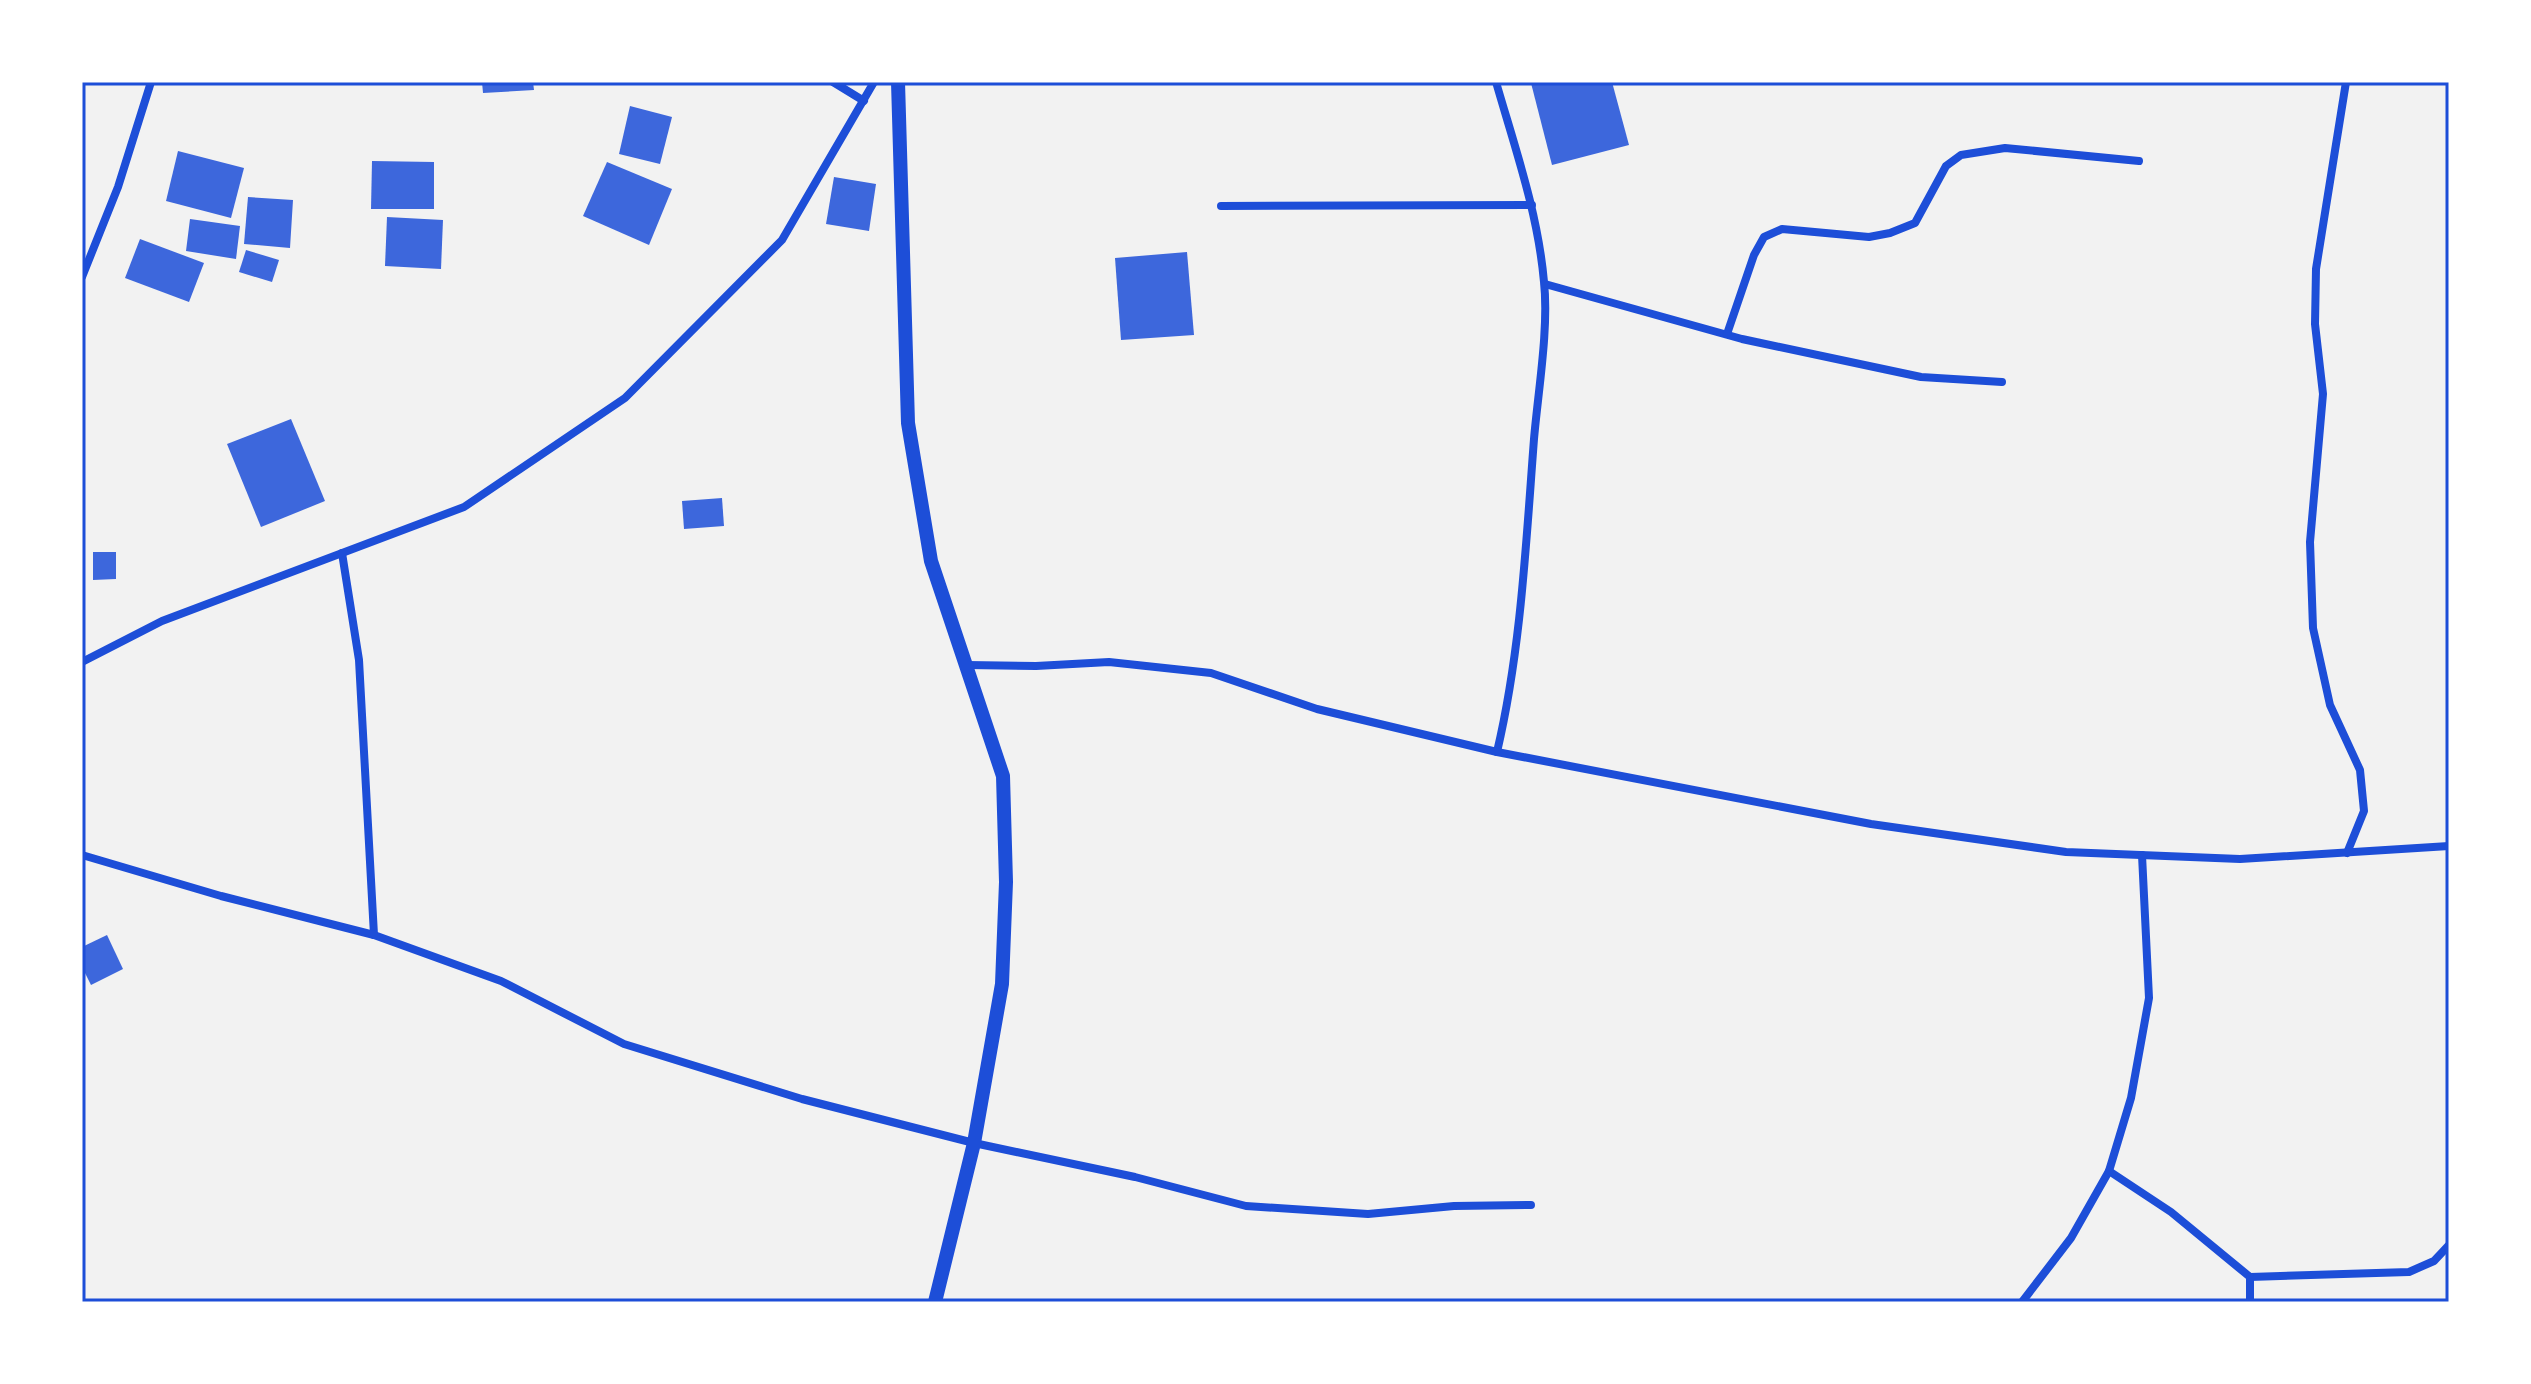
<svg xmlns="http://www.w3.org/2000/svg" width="2531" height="1384" font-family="'Archivo Narrow',sans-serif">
	<rect width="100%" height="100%" fill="#f2f2f2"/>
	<!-- building -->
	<g fill="#3d67dc">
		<path d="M482 82H533L534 90 483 93Z"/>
		<path d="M1535 82H1612L1629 145 1552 165 1531 83Z"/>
		<path d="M630 106 672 117 660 164 619 154Z"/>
		<path d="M178 151 244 168 231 218 166 201Z"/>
		<path d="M372 161 434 162V209H371Z"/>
		<path d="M607 162 672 189 649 245 583 216Z"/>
		<path d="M834 177 876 184 869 231 826 224Z"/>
		<path d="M248 197 293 200 290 248 244 244Z"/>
		<path d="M387 217 443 220 441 269 385 266Z"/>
		<path d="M190 219 240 226 236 259 186 251Z"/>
		<path d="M140 239 204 263 189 302 125 278Z"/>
		<path d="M246 250 279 260 272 282 239 272Z"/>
		<path d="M1187 252 1194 335 1121 340 1115 258Z"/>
		<path d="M291 419 325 501 261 527 227 444Z"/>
		<path d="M722 498 724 526 684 529 682 501Z"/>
		<path d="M93 552H116V579L93 580Z"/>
		<path d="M107 935 123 969 91 985 82 967V947Z"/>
	</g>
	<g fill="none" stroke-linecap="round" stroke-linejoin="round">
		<!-- minor -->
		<g stroke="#1d4ed8" stroke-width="8">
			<path d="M833 82 864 101"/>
			<path d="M1496 82C1515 148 1538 213 1544 282 1549 328 1538 392 1534 439 1526 543 1521 650 1497 752"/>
			<path d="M2346 82 2316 269 2315 324 2323 394 2310 542 2313 628 2330 705 2360 770 2364 811 2347 853"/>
			<path d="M1221 206 1532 205"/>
			<path d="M82 277 118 187 151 82"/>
			<path d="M1545 284 1742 339 1921 377 2002 382"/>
			<path d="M1727 334 1754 255 1764 237 1782 229 1869 237 1890 233 1915 223 1946 166 1961 155 2005 148 2139 161"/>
			<path d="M342 553 359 660 374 935"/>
			<path d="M82 662 162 621 464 507 625 398 782 240 874 82"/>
			<path d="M967 665 1036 666 1109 662 1211 673 1317 709 1497 752 1871 824 2066 852 2240 859 2449 846"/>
			<path d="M82 855 221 896 374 935 501 981 624 1044 802 1099 974 1143 1135 1177 1246 1206 1368 1214 1454 1206 1531 1205"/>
			<path d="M2109 1171 2171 1212 2250 1277 2409 1272 2434 1261 2449 1245"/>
			<path d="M2250 1277V1302"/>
			<path d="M2022 1302 2071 1238 2109 1171 2131 1098 2149 998 2142 855"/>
		</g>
		<!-- tertiary -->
		<path stroke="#1d4ed8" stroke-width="14" d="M898 82 908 423 931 561 1003 776 1006 882 1002 984 974 1143 935 1302"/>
	</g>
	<!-- border -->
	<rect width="2531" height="1384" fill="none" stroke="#ffffff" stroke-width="168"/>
	<rect x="84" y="84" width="2363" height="1216" fill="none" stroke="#1d4ed8" stroke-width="3"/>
</svg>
